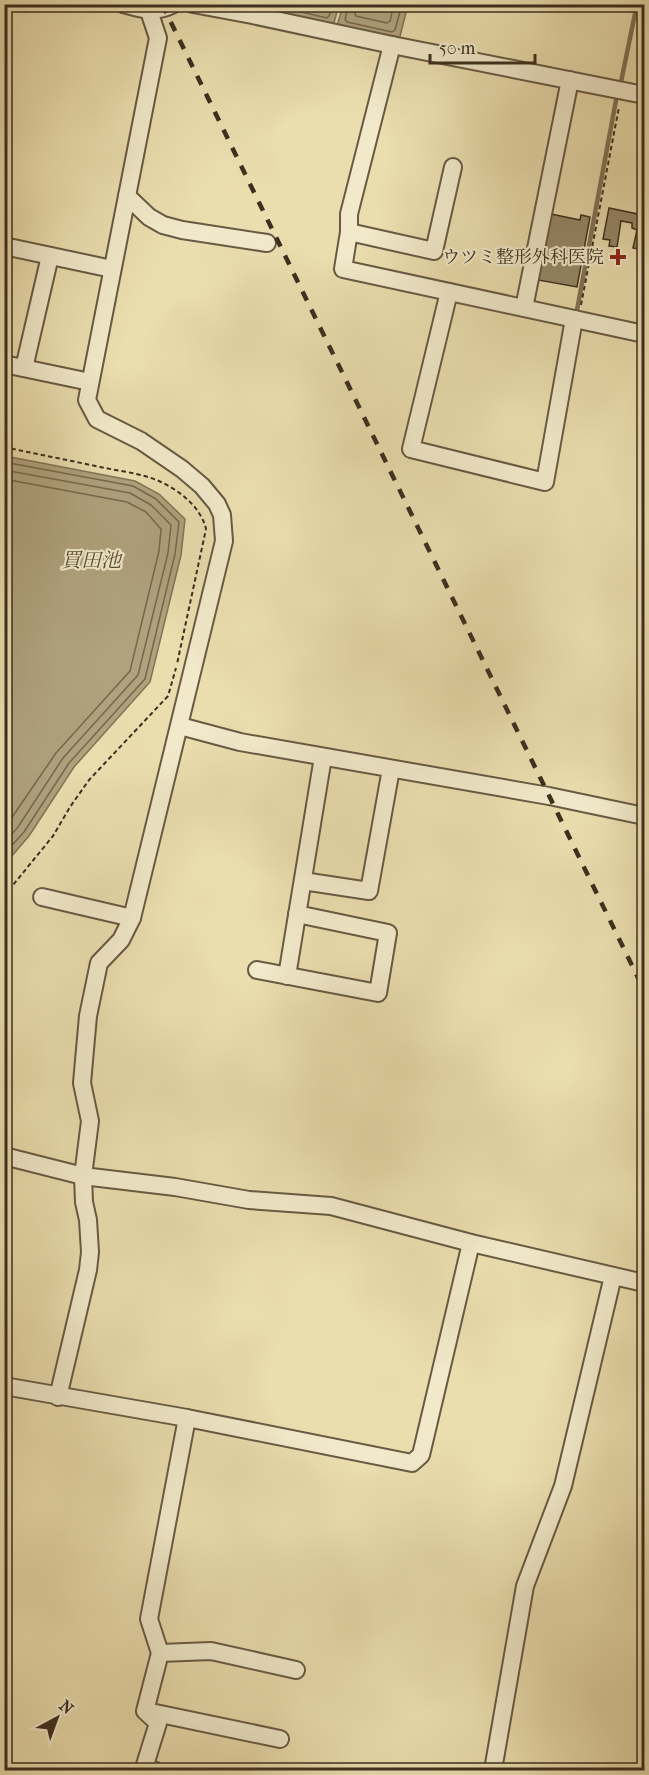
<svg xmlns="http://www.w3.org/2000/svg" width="649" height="1775" font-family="'IM FELL French Canon','Noto Serif JP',serif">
	<rect width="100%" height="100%" fill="#eaddae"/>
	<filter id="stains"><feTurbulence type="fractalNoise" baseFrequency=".00333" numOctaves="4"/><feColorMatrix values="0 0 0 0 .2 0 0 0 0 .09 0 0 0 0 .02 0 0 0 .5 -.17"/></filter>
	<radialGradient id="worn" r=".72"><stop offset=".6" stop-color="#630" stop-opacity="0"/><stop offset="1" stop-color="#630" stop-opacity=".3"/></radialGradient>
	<!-- water -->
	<g fill="#afa27d" stroke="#817457" stroke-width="1.5">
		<path d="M261 4 339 5 333 26 264 10 260 7Z"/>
		<path d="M343 5H408L399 40 337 26Z"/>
		<path d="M5 456 135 481 159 494 185 519 181 555 150 682 74 767 29 836 5 864Z"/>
	</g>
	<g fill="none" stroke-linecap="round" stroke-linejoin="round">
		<!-- shore -->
		<g stroke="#76684e" stroke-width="1.5">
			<path d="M267 4 327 18 329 16 333 4"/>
			<path d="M349 4 345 19 347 22 392 32 395 30 402 4"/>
			<path d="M356 4 355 14 356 16 387 23 390 21 394 4"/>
			<path d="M4 462 133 486 156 499 179 522 175 554 145 679 69 763 24 832 4 854"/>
			<path d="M4 470 130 493 151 505 171 525 168 553 138 675 63 758 18 827 4 843"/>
			<path d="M4 479 127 502 146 512 161 529 159 551 130 671 56 753 4 829"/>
		</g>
		<!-- stream -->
		<g stroke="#817457" stroke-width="4.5">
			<path d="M621 82 637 4"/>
			<path d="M577 310 617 95"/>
		</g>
	</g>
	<!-- building -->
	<g fill="#968969" stroke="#3c2f1f" stroke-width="1.5">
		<path d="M640 205 644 206V250L633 248 637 230 632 228V223L621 221 617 247 609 246 610 240 603 239 609 208 638 214Z"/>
		<path d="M551 214 580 220 581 215 590 217 577 287 538 280Z"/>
	</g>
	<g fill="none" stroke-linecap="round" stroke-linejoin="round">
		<defs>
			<g id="minor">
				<path d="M123 4C142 9 155 14 174 4"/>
				<path d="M193 4 252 15 392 45 644 95"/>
				<path d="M453 167 434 251 349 232 343 269 644 334"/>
				<path d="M127 196 149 217 163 225 182 230 267 243"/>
				<path d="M349 232V214L392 45"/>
				<path d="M4 246 112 269"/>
				<path d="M449 292 411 449 545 482 574 319"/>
				<path d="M524 308 570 80"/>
				<path d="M4 364 90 382"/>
				<path d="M24 368 50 256"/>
				<path d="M180 726 240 742 549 796 644 816"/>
				<path d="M303 881 369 891 391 769"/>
				<path d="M42 897 132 918"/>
				<path d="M257 970 378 993 388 933 297 914"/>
				<path d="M287 976 323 757"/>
				<path d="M4 1156 83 1176 175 1187 249 1200 331 1206 471 1243 644 1283"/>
				<path d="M4 1386 187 1418 412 1463 421 1455 471 1243"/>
				<path d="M58 1397 88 1270 90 1252 88 1220 84 1202 83 1176 90 1121 82 1083 88 1016 99 963 121 940 132 918 224 541 222 515 217 504 202 486 182 469 141 441 97 419 87 400 158 38 149 11"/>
				<path d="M160 1653 211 1651 296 1670"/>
				<path d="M146 1711 280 1739"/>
				<path d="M154 1770 144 1768 158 1723 145 1711 160 1653 149 1619 187 1418"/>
				<path d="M493 1770 525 1586 563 1486 613 1276"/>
			</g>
		</defs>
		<!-- minor casing -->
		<use href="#minor" stroke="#685a43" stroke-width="20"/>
		<!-- path -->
		<g stroke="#3c2f1f" stroke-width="2" stroke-dasharray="4.5 3" stroke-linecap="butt">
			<path d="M581 305 619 107"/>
			<path d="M4 447C36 454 68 460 100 467 119 471 140 473 159 481 179 490 201 507 206 529L177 664"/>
			<path d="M4 896 53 836 70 807 89 780 168 696 176 668"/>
		</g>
		<!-- minor -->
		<use href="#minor" stroke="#f1e9ca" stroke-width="16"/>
		<!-- rail -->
		<path stroke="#3c2f1f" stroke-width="4.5" stroke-dasharray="10 10" stroke-linecap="butt" d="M162 4 644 990"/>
	</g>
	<!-- markers -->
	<path fill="#8f2418" stroke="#f1e9ca" stroke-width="2" d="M615 248h6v6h6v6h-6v6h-6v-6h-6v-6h6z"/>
	<g text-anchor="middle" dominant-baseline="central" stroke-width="4.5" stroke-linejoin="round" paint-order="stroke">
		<!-- poi labels -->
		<g font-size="18" fill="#3c2f1f" stroke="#f1e9ca" text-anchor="end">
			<text x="604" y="257">ウツミ整形外科医院</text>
		</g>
		<!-- water labels -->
		<g font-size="20" font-style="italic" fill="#594c36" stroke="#f1e9ca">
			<text x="91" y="560">買田池</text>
		</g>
	</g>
	<!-- margin -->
	<rect width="649" height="1775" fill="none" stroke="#eaddae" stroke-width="24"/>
	<rect x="6" y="6" width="637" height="1763" fill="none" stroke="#3c2f1f" stroke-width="3"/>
	<rect x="12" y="12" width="625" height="1751" fill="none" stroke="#3c2f1f" stroke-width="1.5"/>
	<!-- north arrow -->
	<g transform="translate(57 1718) rotate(41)" stroke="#f1e9ca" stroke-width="4.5" paint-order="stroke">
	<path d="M0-4.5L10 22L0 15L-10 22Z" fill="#3c2f1f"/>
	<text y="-9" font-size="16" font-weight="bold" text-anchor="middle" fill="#3c2f1f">N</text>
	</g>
	<!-- scale -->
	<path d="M430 54v9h105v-9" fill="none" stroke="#3c2f1f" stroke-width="3"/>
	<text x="439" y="54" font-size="18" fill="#3c2f1f" stroke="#f1e9ca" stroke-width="4.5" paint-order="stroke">50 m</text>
	<rect width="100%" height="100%" filter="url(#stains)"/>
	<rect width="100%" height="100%" fill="url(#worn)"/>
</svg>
